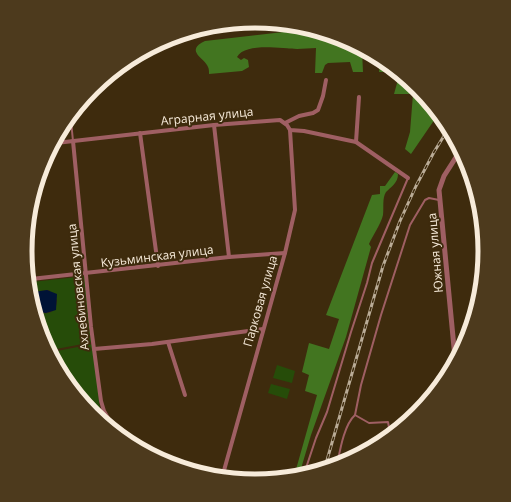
<svg xmlns="http://www.w3.org/2000/svg" width="511" height="502" font-family="'Open Sans',sans-serif">
	<rect width="100%" height="100%" fill="#3e2b0d"/>
	<!-- green -->
	<g fill="#264c09">
		<path d="M87 276 93 342 51 350 43 339 38 312C49 315 56 313 57 300L49 290 34 292 32 282Z"/>
		<path d="M93 344 100 409 112 427 93 413 90 407H88L52 352Z"/>
		<path d="M277 365 295 371 292 383 273 378Z"/>
		<path d="M271 384 290 389 287 399 268 393Z"/>
	</g>
	<!-- forest -->
	<g fill="#427520">
		<path d="M301 30 344 39 362 51 363 72H353L350 62 328 63 325 65 322 73H315L316 48C310 48 303 49 297 49 282 49 246 42 237 57L241 60 244 58 248 60 249 67 242 71 209 74C209 71 209 69 208 67 205 58 184 51 205 41Z"/>
		<path d="M380 63 394 72H379Z"/>
		<path d="M399 76 418 89 437 116 411 154 405 149 410 132 413 94H394Z"/>
		<path d="M395 172 398 174C398 183 391 187 386 192 382 198 384 208 383 215 381 224 373 235 369 244L371 247 346 337 311 435 300 472 295 473 317 395 305 391 309 375 302 372 309 343 329 349 339 319 326 315 372 195 380 194V186H385Z"/>
	</g>
	<!-- water -->
	<path fill="#001336" d="M47 290 57 294 56 310 46 313 38 312 34 292Z"/>
	<g fill="none" stroke-linecap="round" stroke-linejoin="round">
		<!-- service -->
		<g stroke="#9f5f63" stroke-width="2">
			<path d="M71 121 73 141"/>
			<path d="M390 433 388 422 369 423 355 415 361 385 381 315 410 225 425 200 429 198 439 200"/>
			<path d="M337 465C340 450 344 425 355 415"/>
			<path d="M305 471 316 438 327 412 351 332 367 283 372 263 408 178"/>
		</g>
		<!-- minor -->
		<g stroke="#9f5f63" stroke-width="4">
			<path d="M285 123 299 116 313 113 318 110 323 96 326 80"/>
			<path d="M214 125 229 257"/>
			<path d="M140 133 158 266"/>
			<path d="M73 141 91 327 98 379 101 401 104 411 113 427"/>
			<path d="M356 142 359 97"/>
			<path d="M56 143 214 125 280 120 287 125 290 130 304 131 356 142 408 178"/>
			<path d="M31 279 229 257 285 253"/>
			<path d="M168 342 185 395"/>
			<path d="M94 349 152 344 263 329"/>
			<path d="M161 459 190 468"/>
			<path d="M223 474 285 253 295 210 290 130"/>
		</g>
		<!-- tertiary -->
		<path stroke="#9f5f63" stroke-width="5" d="M455 358 439 190 444 176 460 151"/>
		<defs>
			<g id="rail">
				<path d="M254 21H256"/>
				<path d="M325 467 383 266 400 221 416 186 434 152 447 131"/>
			</g>
		</defs>
		<!-- rail casing -->
		<use href="#rail" stroke="#baac97" stroke-width="3"/>
		<!-- rail -->
		<use href="#rail" stroke="#3e2b0d" stroke-width="1.5" stroke-dasharray="4.5" stroke-linecap="butt"/>
	</g>
	<g text-anchor="middle" dominant-baseline="central" stroke-width="4" stroke-linejoin="round" paint-order="stroke">
		<!-- street labels -->
		<g font-size="12" fill="#f7ebda" stroke="#3e2b0d">
			<text transform="translate(207 116) rotate(-6)">Аграрная улица</text>
			<text transform="translate(435 253) rotate(-95)">Южная улица</text>
			<text transform="translate(157 256) rotate(-7)">Кузьминская улица</text>
			<text transform="translate(78 287) rotate(-96)">Ахлебиновская улица</text>
			<text transform="translate(260 301) rotate(-74)">Парковая улица</text>
		</g>
	</g>
	<!-- crop -->
	<path d="M0 0H511V502H0ZM32 251a223 223 0 1 1 446 0a223 223 0 1 1-446 0Z" fill="#4d3a1d" fill-rule="evenodd"/>
	<path fill="none" stroke="#f7ebda" stroke-width="5" d="M32 251a223 223 0 1 1 446 0a223 223 0 1 1-446 0Z"/>
</svg>
